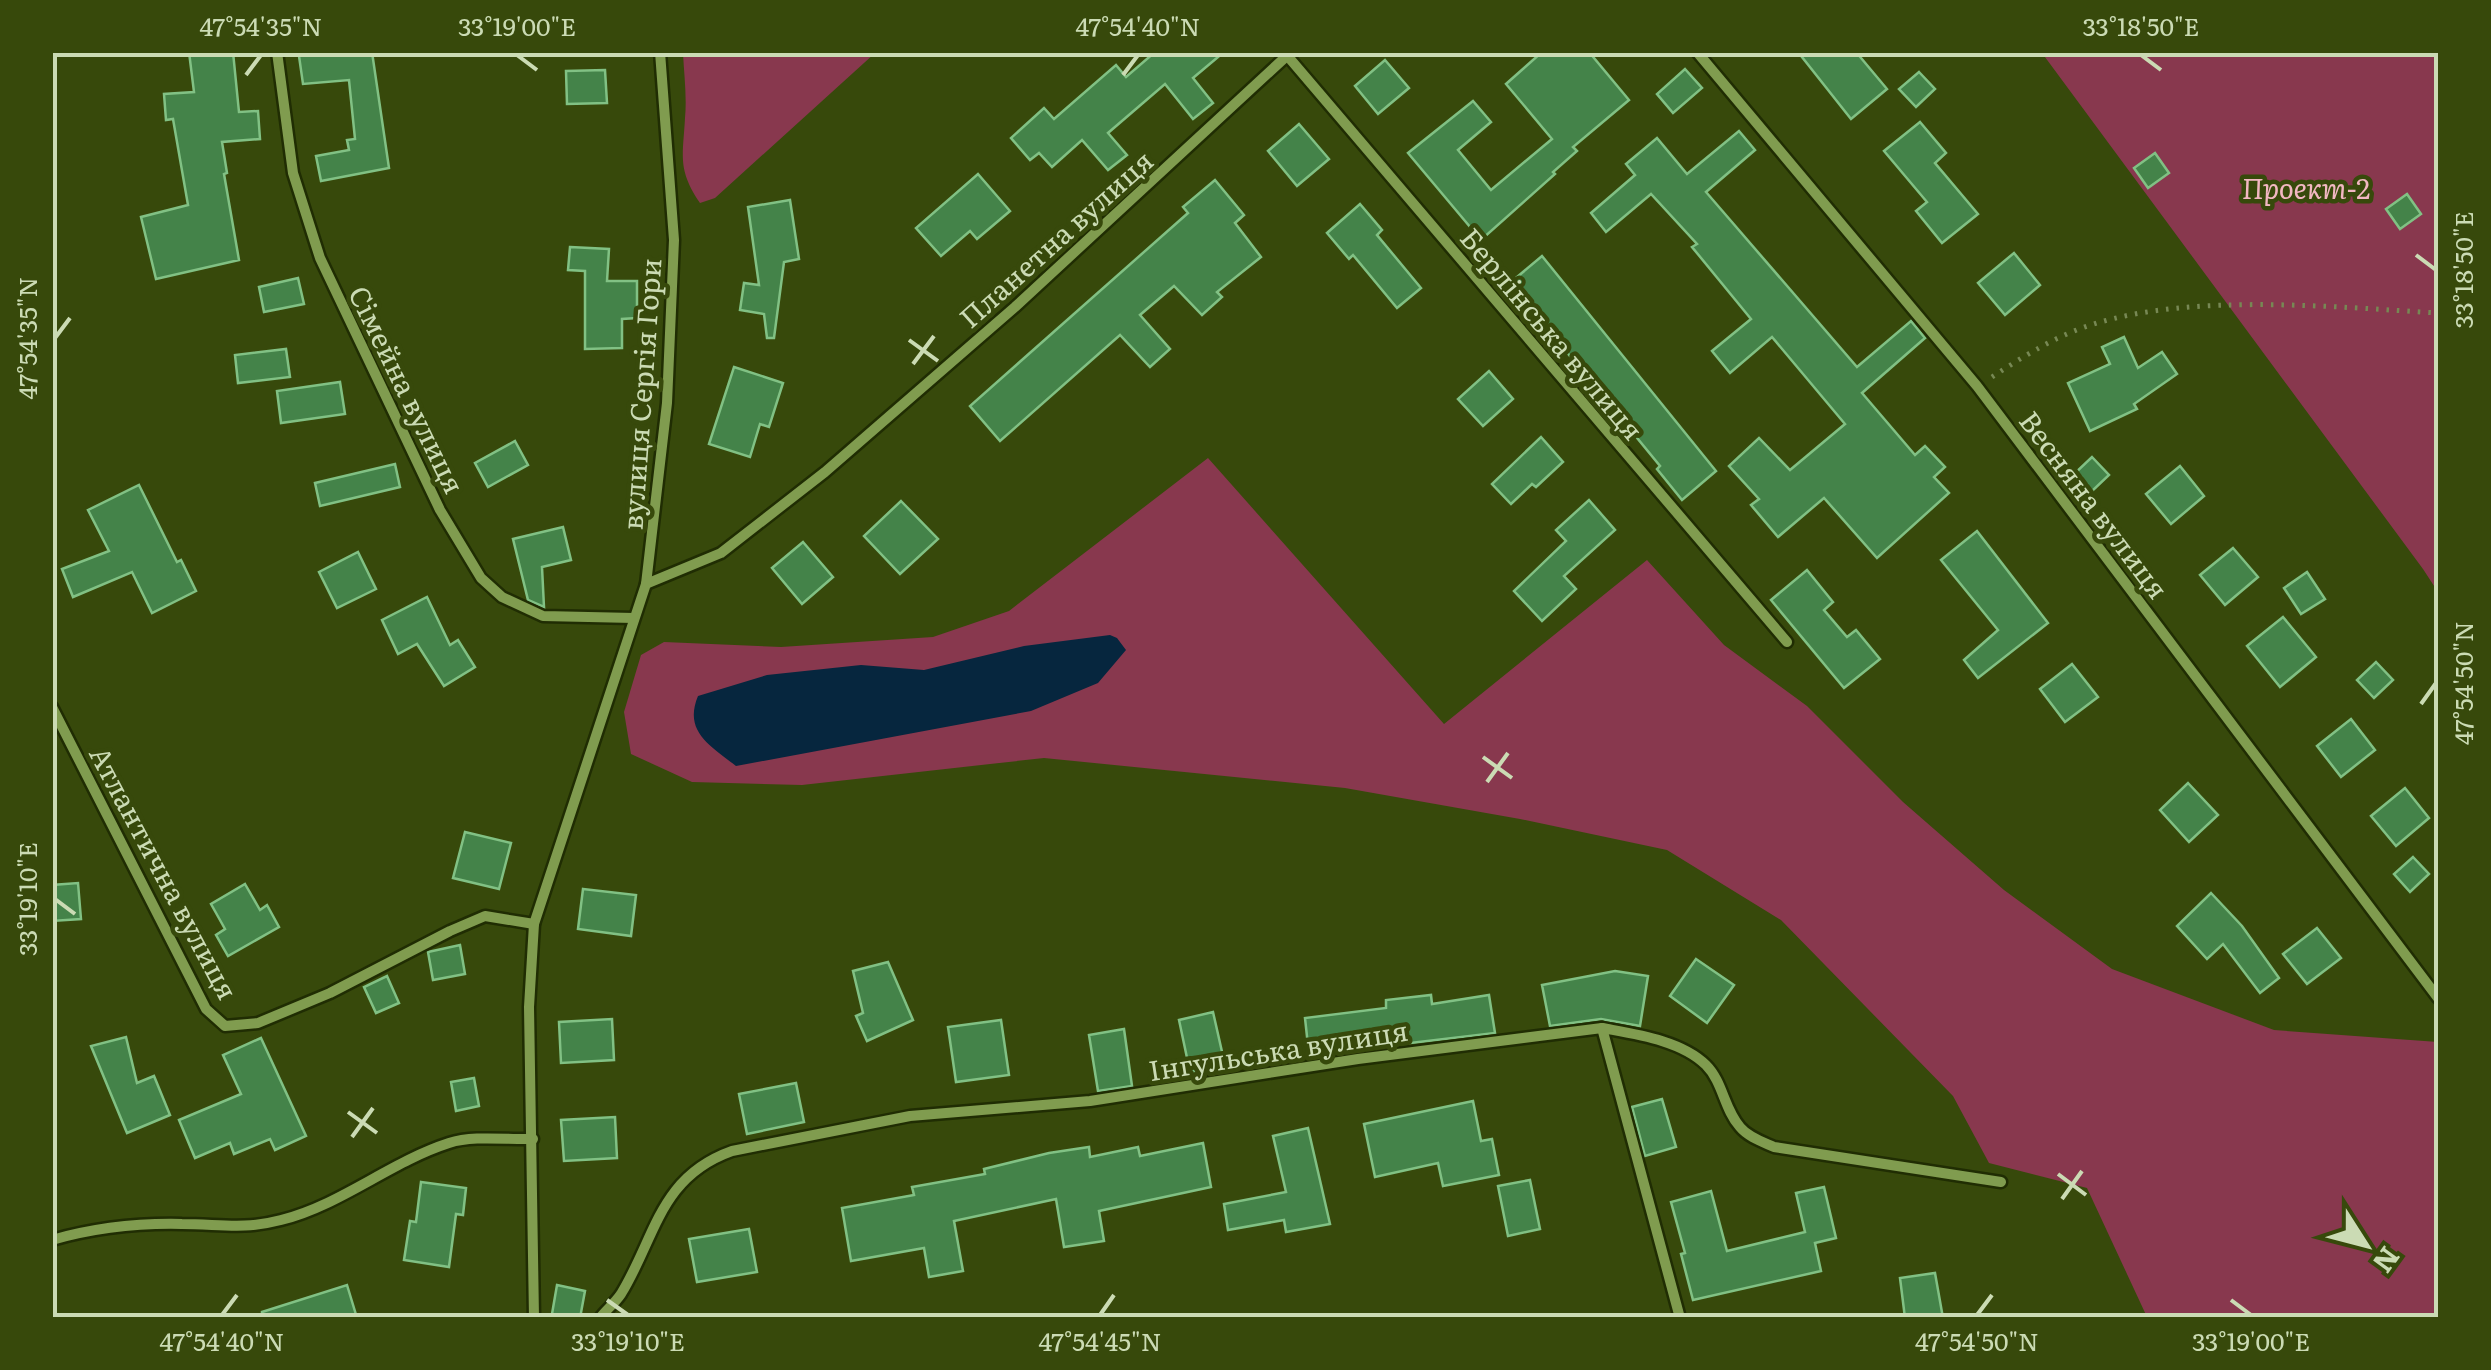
<svg xmlns="http://www.w3.org/2000/svg" width="2491" height="1370" font-family="Literata,serif">
	<rect width="100%" height="100%" fill="#37490b"/>
	<!-- green -->
	<g fill="#88384e">
		<path d="M683 53V52L875 53 715 198 700 203C677 169 683 156 685 118 687 97 684 74 683 53Z"/>
		<path d="M2042 53H2438V592L2423 569Z"/>
		<path d="M1208 458 1444 724 1647 560 1724 645 1807 706 1903 802 2004 890 2112 969 2274 1030 2438 1042V1317H2147L2087 1188 1989 1163 1953 1096 1781 920 1667 850 1520 819 1345 788 1044 758 802 785 692 782 631 754 624 712 641 655 664 642 781 647 933 637 1009 611Z"/>
	</g>
	<!-- water -->
	<path fill="#06263e" d="M1110 635 1117 638 1126 650 1098 683 1031 711 736 766C711 746 683 732 698 696L767 675 861 665 924 670 1024 646Z"/>
	<!-- building -->
	<g fill="#448349" stroke="#81c184" stroke-width="2.5">
		<path d="M189 52H233L239 112 258 111 260 139 222 142 227 173 224 174 239 260 156 279 141 217 188 205 173 119 166 120 164 94 194 92Z"/>
		<path d="M330 52H372L389 168 321 181 316 156 349 150 347 140 355 139 349 80 303 84 299 56Z"/>
		<path d="M1155 52H1224L1193 78 1213 103 1193 119 1165 84 1108 133 1127 155 1108 170 1082 140 1052 167 1039 153 1030 160 1011 138 1044 108 1054 119 1116 65 1126 77Z"/>
		<path d="M1542 52H1589L1629 100 1573 147 1577 151 1553 172 1555 174 1481 240 1408 153 1473 101 1491 122 1458 150 1491 190 1552 139 1506 84Z"/>
		<path d="M1798 52H1856L1887 89 1851 119Z"/>
		<path d="M1385 60 1409 88 1378 114 1355 86Z"/>
		<path d="M1685 69 1702 88 1673 113 1657 94Z"/>
		<path d="M605 70 607 103 567 104 566 71Z"/>
		<path d="M1919 72 1935 89 1916 107 1899 89Z"/>
		<path d="M1920 122 1946 153 1935 163 1978 214 1942 243 1916 211 1927 202 1884 151Z"/>
		<path d="M1299 124 1329 159 1297 186 1268 151Z"/>
		<path d="M1739 131 1755 150 1706 192 1857 367 1911 321 1925 338 1862 393 1915 455 1925 446 1945 467 1934 477 1949 493 1877 558 1824 498 1778 537 1751 505 1759 499 1729 466 1759 438 1790 470 1845 424 1772 337 1730 373 1712 351 1751 319 1692 247 1697 244 1651 194 1606 232 1591 213 1635 175 1626 164 1657 138 1687 174Z"/>
		<path d="M2155 153 2169 173 2148 188 2134 168Z"/>
		<path d="M978 174 1010 211 977 239 970 231 941 256 916 228Z"/>
		<path d="M1215 180 1244 215 1235 223 1261 257 1217 292 1222 297 1202 315 1174 286 1140 315 1170 349 1150 367 1120 335 1000 441 970 406 1188 213 1183 207Z"/>
		<path d="M2407 194 2421 214 2400 229 2386 209Z"/>
		<path d="M790 200 799 259 784 262 774 338H767L764 314 740 310 744 283 759 285 748 207Z"/>
		<path d="M1360 204 1382 230 1377 235 1421 288 1397 308 1353 255 1349 259 1327 233Z"/>
		<path d="M570 247 609 249 607 281H637V318L622 319V348L585 349V271L568 270Z"/>
		<path d="M2014 253 2040 285 2005 315 1978 283Z"/>
		<path d="M1542 256 1716 471 1682 500 1657 469 1660 466 1510 283Z"/>
		<path d="M298 278 304 304 264 312 259 287Z"/>
		<path d="M2124 337 2138 368 2162 352 2177 374 2134 404 2137 409 2090 431 2068 383 2110 364 2102 347Z"/>
		<path d="M286 349 290 377 238 383 235 355Z"/>
		<path d="M734 367 783 383 769 427 760 424 750 457 709 444Z"/>
		<path d="M1489 371 1513 399 1483 426 1458 399Z"/>
		<path d="M340 382 345 414 281 423 277 391Z"/>
		<path d="M1541 437 1563 462 1536 487 1532 484 1511 504 1492 484Z"/>
		<path d="M515 441 528 465 488 487 475 463Z"/>
		<path d="M2092 457 2109 475 2090 493 2073 475Z"/>
		<path d="M395 464 400 487 320 506 315 483Z"/>
		<path d="M2180 466 2204 496 2171 524 2146 494Z"/>
		<path d="M139 485 177 562 181 560 196 591 152 613 132 572 73 597 62 569 109 551 88 510Z"/>
		<path d="M1589 500 1615 530 1564 576 1576 589 1542 621 1514 591 1566 541 1556 530Z"/>
		<path d="M901 501 938 539 900 574 864 536Z"/>
		<path d="M563 527 571 560 542 567 544 607 528 600 513 539Z"/>
		<path d="M1977 531 2048 623 1978 678 1964 660 1998 630 1941 560Z"/>
		<path d="M803 542 833 577 802 604 772 568Z"/>
		<path d="M2233 548 2258 577 2225 605 2200 575Z"/>
		<path d="M358 552 376 589 337 608 319 572Z"/>
		<path d="M1807 570 1833 602 1824 610 1847 637 1856 630 1880 659 1844 688 1771 600Z"/>
		<path d="M2307 572 2325 599 2301 614 2284 588Z"/>
		<path d="M427 597 450 645 458 640 475 667 444 686 417 644 398 654 382 620Z"/>
		<path d="M2283 617 2316 657 2280 687 2247 646Z"/>
		<path d="M2376 662 2393 680 2374 698 2357 680Z"/>
		<path d="M2072 664 2098 697 2065 722 2040 689Z"/>
		<path d="M2351 719 2375 750 2341 777 2317 746Z"/>
		<path d="M2188 783 2218 815 2189 842 2160 810Z"/>
		<path d="M2405 788 2429 818 2396 846 2371 816Z"/>
		<path d="M465 832 511 843 499 889 453 878Z"/>
		<path d="M2413 857 2429 874 2410 892 2394 874Z"/>
		<path d="M78 883 81 919 52 921V885Z"/>
		<path d="M245 884 260 910 267 905 279 927 228 956 216 935 225 929 211 904Z"/>
		<path d="M583 889 636 895 631 936 578 929Z"/>
		<path d="M2211 893 2242 926 2279 978 2260 993 2223 944 2207 959 2177 926Z"/>
		<path d="M2317 928 2341 958 2307 984 2283 954Z"/>
		<path d="M460 945 465 974 433 980 428 952Z"/>
		<path d="M1696 959 1734 985 1707 1023 1670 996Z"/>
		<path d="M888 962 913 1020 867 1041 856 1016 863 1013 853 971Z"/>
		<path d="M1615 971 1648 976 1640 1026 1601 1019 1550 1026 1542 985Z"/>
		<path d="M387 976 399 1003 376 1013 364 987Z"/>
		<path d="M1431 995 1432 1004 1489 995 1495 1033 1309 1055 1305 1018 1386 1008V1000Z"/>
		<path d="M1213 1012 1225 1065 1190 1072 1179 1020Z"/>
		<path d="M612 1019 614 1060 561 1063 559 1022Z"/>
		<path d="M1001 1020 1009 1075 956 1082 948 1027Z"/>
		<path d="M1124 1029 1132 1086 1098 1091 1089 1035Z"/>
		<path d="M126 1037 137 1083 154 1076 170 1115 127 1133 91 1046Z"/>
		<path d="M261 1038 306 1136 275 1150 270 1139 234 1154 230 1143 195 1158 179 1120 241 1094 223 1055Z"/>
		<path d="M474 1078 479 1106 456 1111 451 1082Z"/>
		<path d="M796 1083 804 1122 747 1134 739 1094Z"/>
		<path d="M1662 1099 1676 1147 1645 1156 1632 1107Z"/>
		<path d="M1473 1101 1481 1141 1492 1139 1499 1175 1443 1186 1438 1163 1375 1177 1364 1124Z"/>
		<path d="M615 1117 617 1158 564 1161 561 1120Z"/>
		<path d="M1308 1128 1330 1224 1286 1232 1284 1220 1228 1230 1224 1204 1286 1192 1273 1136Z"/>
		<path d="M1203 1143 1211 1187 1099 1211 1104 1241 1064 1247 1056 1199 954 1221 963 1271 929 1277 924 1248 851 1261 842 1208 914 1195 912 1187 985 1174 984 1169 1049 1153 1089 1147 1090 1157 1138 1147 1140 1156Z"/>
		<path d="M1530 1180 1540 1229 1508 1236 1498 1186Z"/>
		<path d="M421 1182 466 1188 463 1215 456 1214 449 1267 404 1260 410 1221 416 1222Z"/>
		<path d="M1824 1187 1836 1238 1815 1243 1821 1271 1693 1300 1681 1254 1685 1253 1671 1202 1711 1191 1727 1251 1805 1232 1796 1193Z"/>
		<path d="M749 1229 757 1272 697 1282 689 1239Z"/>
		<path d="M1935 1273 1943 1318H1905L1900 1278Z"/>
		<path d="M347 1285 357 1318H262V1312Z"/>
		<path d="M557 1285 585 1291 580 1318 552 1314Z"/>
	</g>
	<g fill="none" stroke-linecap="round" stroke-linejoin="round">
		<defs>
			<g id="minor">
				<path d="M277 52 293 173 320 258 440 510 481 578 502 597 543 616 634 618"/>
				<path d="M1697 52 1977 386 2438 998"/>
				<path d="M1285 53 1787 642"/>
				<path d="M646 584 721 553 825 472 1015 307 1291 52"/>
				<path d="M52 707 206 1009 225 1026 258 1023 330 993 450 931 485 916 534 924"/>
				<path d="M1602 1028 1680 1318"/>
				<path d="M52 1240C94 1228 138 1223 182 1224 220 1224 243 1230 281 1220 341 1205 390 1162 449 1143 474 1135 507 1140 533 1139"/>
				<path d="M534 1318 529 1007 534 924 646 584 667 403 674 240 660 52"/>
				<path d="M600 1318C606 1310 615 1303 621 1294 656 1237 659 1177 732 1151L910 1116 1090 1101 1358 1059 1602 1028C1634 1034 1681 1040 1706 1065 1723 1082 1724 1109 1740 1127 1748 1137 1763 1142 1774 1147L2001 1182"/>
			</g>
		</defs>
		<!-- minor casing -->
		<use href="#minor" stroke="#202d03" stroke-width="15"/>
		<!-- path -->
		<path stroke="#778854" stroke-width="5" stroke-dasharray="2.5 8" stroke-linecap="butt" d="M1992 377C2024 356 2057 335 2094 324 2193 293 2335 307 2438 313"/>
		<!-- minor -->
		<use href="#minor" stroke="#809c4f" stroke-width="10"/>
	</g>
	<!-- ticks -->
	<path fill="none" stroke="#cbdbb4" stroke-width="4" d="M517 55 537 70M2141 55 2161 70M246 75 261 55M1123 75 1138 55M2416 255 2436 270M55 338 70 318M909 340 938 361M913 364 934 336M2421 704 2436 683M1483 757 1512 778M1487 782 1508 753M55 899 75 914M348 1112 377 1133M352 1137 373 1108M2058 1174 2086 1195M2062 1199 2082 1171M607 1300 628 1315M2231 1300 2251 1315M222 1315 237 1295M1100 1315 1114 1295M1977 1315 1992 1295"/>
	<g text-anchor="middle" dominant-baseline="central" stroke-width="9" stroke-linejoin="round" paint-order="stroke">
		<!-- park labels -->
		<g font-size="28" font-style="italic" fill="#f2b7c2" stroke="#37490b">
			<text x="2306" y="187">Проект-2</text>
		</g>
		<!-- street labels -->
		<g font-size="28" fill="#cbdbb4" stroke="#37490b">
			<text transform="translate(1055 238) rotate(-42)">Планетна вулиця</text>
			<text transform="translate(1553 333) rotate(50)">Берлінська вулиця</text>
			<text transform="translate(408 389) rotate(64)">Сімейна вулиця</text>
			<text transform="translate(640 394) rotate(-86)">вулиця Сергія Гори</text>
			<text transform="translate(2095 504) rotate(53)">Весняна вулиця</text>
			<text transform="translate(165 872) rotate(62)">Атлантична вулиця</text>
			<text transform="translate(1278 1049) rotate(-9)">Інгульська вулиця</text>
		</g>
	</g>
	<!-- border -->
	<rect width="2491" height="1370" fill="none" stroke="#37490b" stroke-width="110"/>
	<!-- north arrow -->
	<g transform="translate(2366 1245) rotate(126)" stroke="#37490b" stroke-width="8" paint-order="stroke">
	<path d="M0-8L18 38L0 25L-18 38Z" fill="#cbdbb4"/>
	<text y="-15" font-size="28" font-weight="bold" text-anchor="middle" fill="#cbdbb4">N</text>
	</g>
	<rect x="55" y="55" width="2381" height="1260" fill="none" stroke="#cbdbb4" stroke-width="4"/>
	<g font-size="25" text-anchor="middle" fill="#cbdbb4">
		<text x="261" y="36">47°54'35"N</text>
		<text x="517" y="36">33°19'00"E</text>
		<text x="1138" y="36">47°54'40"N</text>
		<text x="2141" y="36">33°18'50"E</text>
		<text transform="translate(2464 270) rotate(-90)" y="9">33°18'50"E</text>
		<text transform="translate(28 338) rotate(-90)" y="9">47°54'35"N</text>
		<text transform="translate(2464 683) rotate(-90)" y="9">47°54'50"N</text>
		<text transform="translate(28 899) rotate(-90)" y="9">33°19'10"E</text>
		<text x="222" y="1351">47°54'40"N</text>
		<text x="628" y="1351">33°19'10"E</text>
		<text x="1100" y="1351">47°54'45"N</text>
		<text x="1977" y="1351">47°54'50"N</text>
		<text x="2251" y="1351">33°19'00"E</text>
	</g>
</svg>
